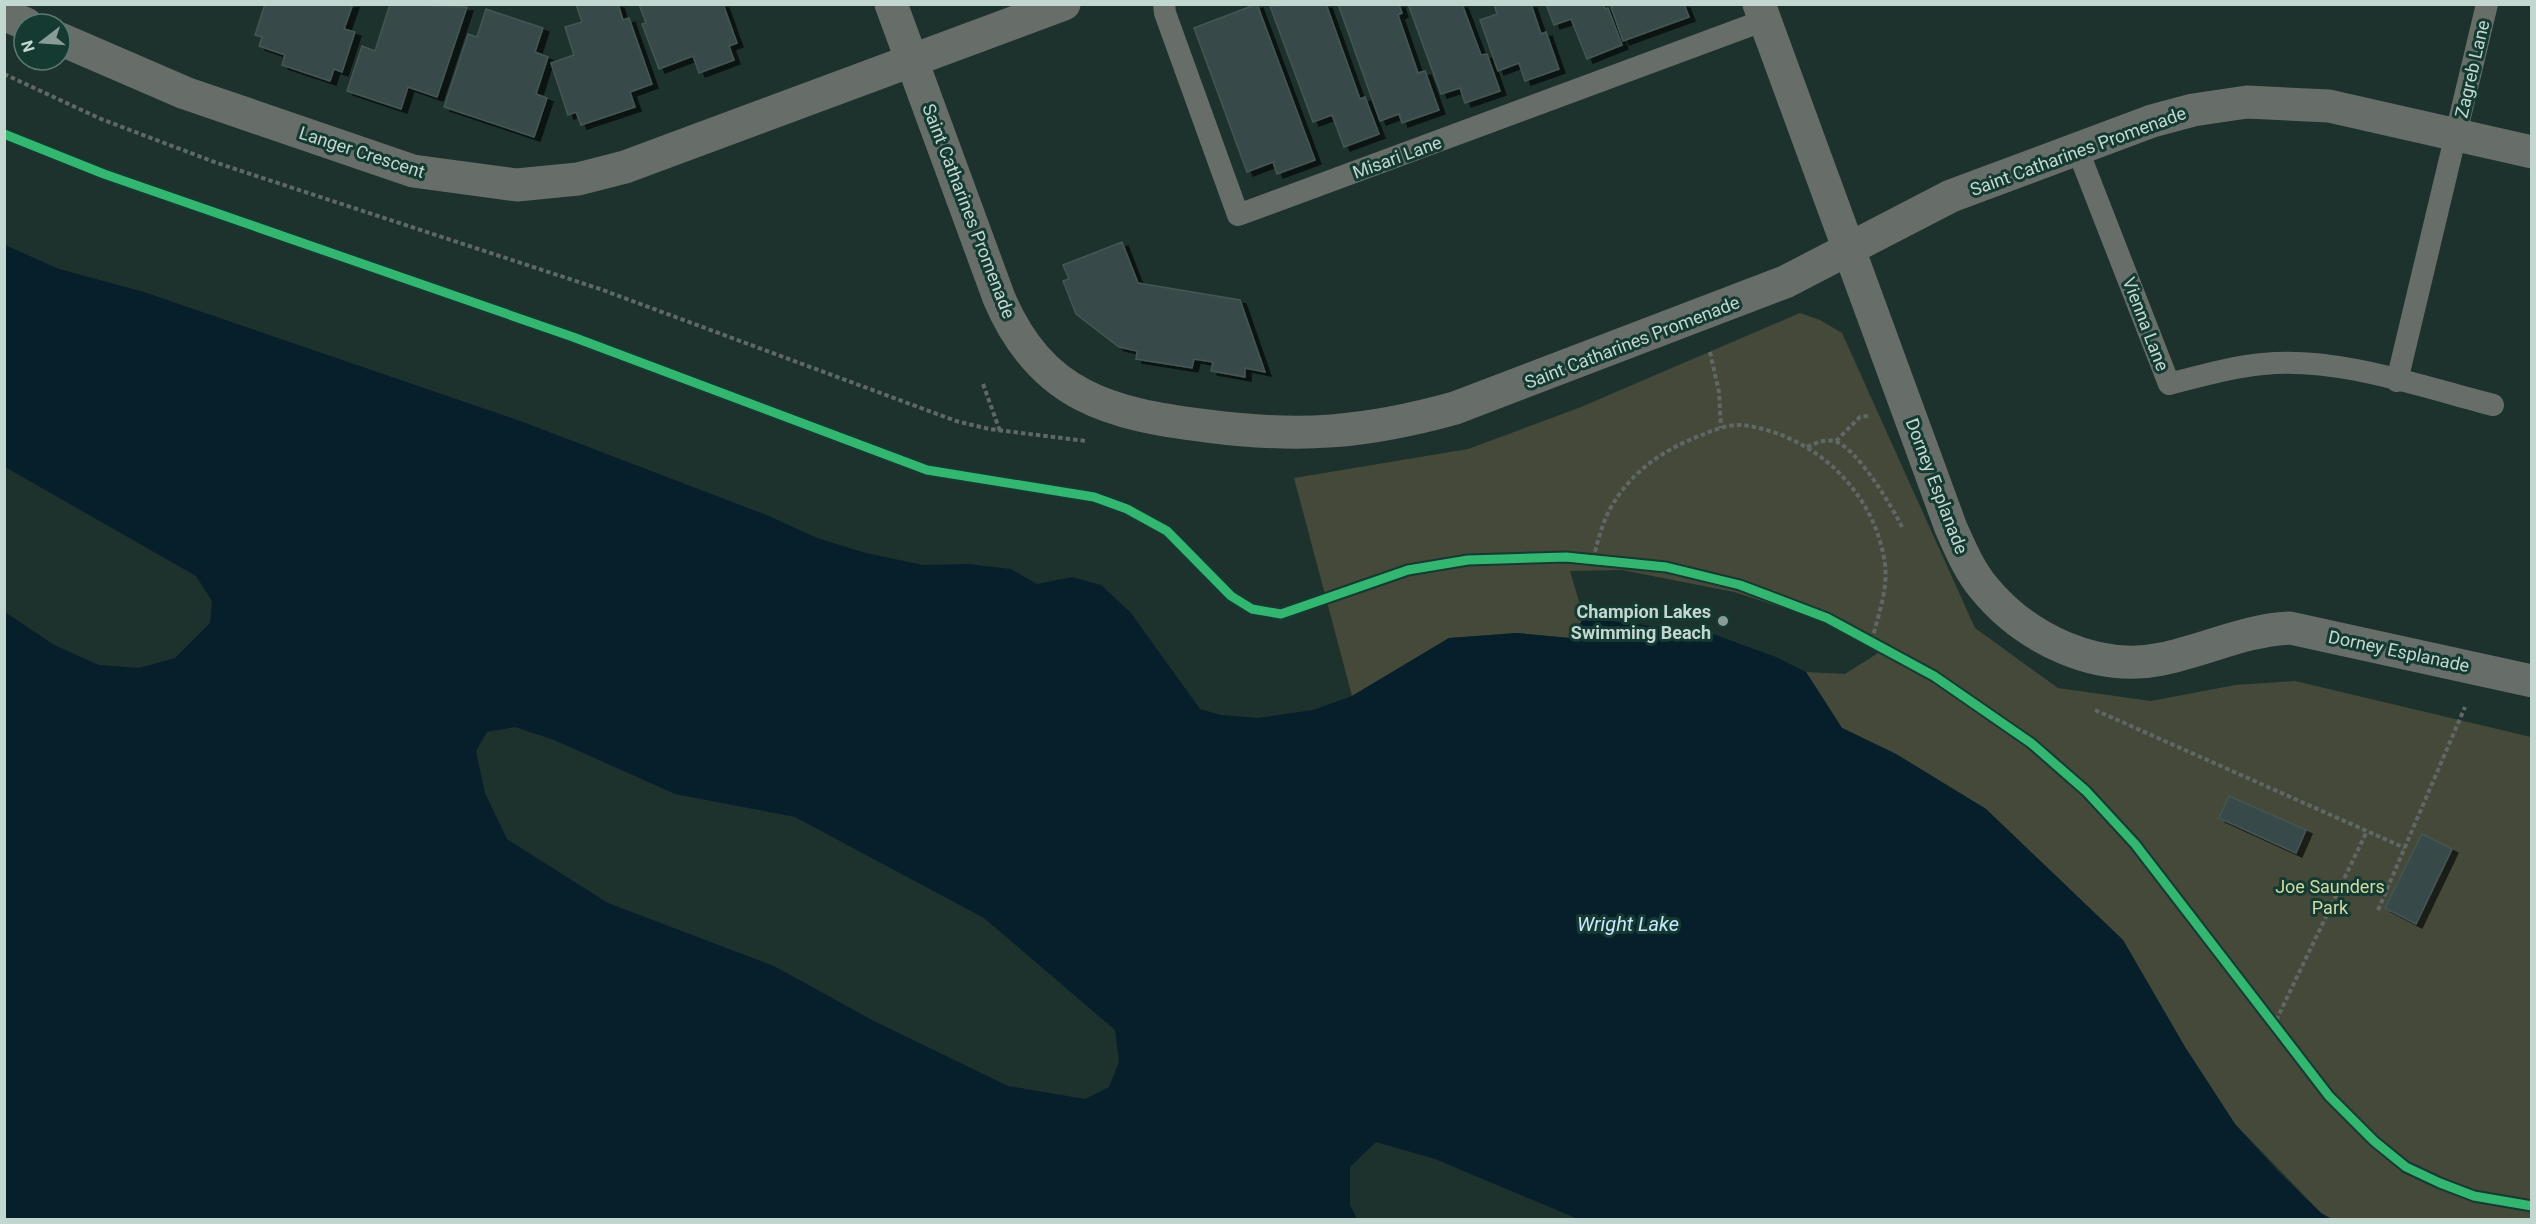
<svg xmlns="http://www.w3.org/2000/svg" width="2536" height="1224" font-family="Roboto,sans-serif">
	<defs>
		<filter id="shadow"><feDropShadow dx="6" dy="4" stdDeviation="0" flood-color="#0009"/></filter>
	</defs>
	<rect width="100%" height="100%" fill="#1d322d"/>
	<!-- green -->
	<path fill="#44493a" d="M1800 313 1820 320 1842 333 1975 628 2058 688 2151 701 2235 685 2295 681 2531 737V1219L2332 1220 2321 1213 2235 1124 2185 1047 2123 940 1986 809 1896 754 1842 728 1806 672 1845 674 1878 653 1820 620 1734 592 1622 570 1570 571 1584 618 1570 638 1517 633 1449 638 1352 696 1294 478 1468 449 1581 407Z"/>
	<!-- water -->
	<path fill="#061f2b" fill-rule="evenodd" d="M5 245 59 269 144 292 523 422 769 516 817 538 866 553 923 565 968 564 1011 569 1037 584 1072 577 1101 585 1131 613 1200 709 1221 715 1258 718 1313 710 1352 696 1449 638 1517 633 1570 638 1584 618 1710 633 1776 657 1806 672 1842 728 1896 754 1986 809 2123 940 2185 1047 2235 1124 2277 1170 2321 1213 2332 1219H1578L1435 1159 1376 1142 1350 1167V1205L1357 1219H5V612L54 645 99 665 139 668 175 658 210 623 212 601 196 576 5 467ZM515 727 554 740 675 794 795 817 984 918 1115 1030 1119 1062 1109 1087 1085 1099 1008 1086 872 1020 774 966 608 903 507 839 485 793 476 751 487 732Z"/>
	<!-- building -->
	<g fill="#384a48" stroke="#445654" stroke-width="1.5" filter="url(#shadow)">
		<path d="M265 4H353L344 29 355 32 342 72 334 69 330 81 282 65 285 55 259 46 262 37 255 35Z"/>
		<path d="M390 4 467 7 437 97 408 87 401 109 347 91 362 46 375 51Z"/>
		<path d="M576 4H618L623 20 629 18 652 84 630 92 635 107 581 125 576 112 568 115 551 63 574 55 565 27 582 22Z"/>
		<path d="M639 4H723L737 43 729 46 734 60 699 73 693 56 659 69 642 24 646 23Z"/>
		<path d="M1257 4 1315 160 1277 174 1273 162 1247 172 1194 28Z"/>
		<path d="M1326 4 1360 99 1365 97 1379 134 1344 147 1332 115 1313 122 1270 6Z"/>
		<path d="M1338 4H1399L1402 13 1398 15 1418 73 1425 71 1439 110 1402 123 1399 114 1380 121Z"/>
		<path d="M1408 4H1462L1481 55 1487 54 1500 91 1465 103 1460 88 1441 94Z"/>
		<path d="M1494 4H1531L1541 34 1546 32 1559 69 1525 81 1519 63 1498 71 1480 20 1497 14Z"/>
		<path d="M1546 4H1603L1605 9 1608 8 1622 45 1587 59 1571 19 1554 25Z"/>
		<path d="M1616 4H1684L1689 17 1623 41 1611 7Z"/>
		<path d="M486 9 543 28 535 52 548 57 536 94 547 98 534 137 444 107 468 34 477 37Z"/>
		<path d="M1122 242 1138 283 1240 300 1265 372 1245 368V377L1211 371 1213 362 1194 359 1192 368 1136 359 1137 351 1119 347 1076 314 1063 281 1069 279 1063 265Z"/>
		<path d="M2229 796 2306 830 2296 853 2219 818Z"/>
		<path d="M2422 834 2452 849 2416 924 2385 908Z"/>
	</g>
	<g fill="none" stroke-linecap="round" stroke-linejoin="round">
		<!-- path -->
		<g stroke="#5f6865" stroke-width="4" stroke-dasharray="4.5 3" stroke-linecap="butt">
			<path d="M4 74 101 119 217 163 600 289 956 421 989 429 1086 441"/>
			<path d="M4 134 104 174 573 337 927 470 1094 497 1127 509 1167 531 1231 596 1252 609 1281 614 1408 570 1468 560 1566 557 1666 567 1740 585 1827 618 1934 676 2031 743 2086 791 2135 844 2329 1096 2374 1141 2406 1167 2440 1183 2474 1196 2532 1206"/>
			<path d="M1710 352 1719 392 1721 428"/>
			<path d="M983 384 1000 431"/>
			<path d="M1836 441 1860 417 1869 416"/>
			<path d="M1807 447C1816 443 1824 439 1834 441 1857 447 1893 508 1903 529"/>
			<path d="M1593 559C1598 541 1602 523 1611 507 1632 471 1664 449 1702 435 1714 430 1728 424 1742 425 1775 429 1807 444 1832 466 1861 493 1879 524 1885 564 1888 590 1878 616 1872 640"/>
			<path d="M2095 710 2405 848"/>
			<path d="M2378 910 2465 707"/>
			<path d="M2273 1027 2367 831"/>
		</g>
		<!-- lane -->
		<g stroke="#676e69" stroke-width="22">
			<path d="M1164 4 1165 13 1238 215 1765 20"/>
			<path d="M2077 148 2169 384C2200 376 2231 367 2263 364 2336 356 2423 387 2493 405"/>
			<path d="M2397 381 2487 4"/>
		</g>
		<!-- street -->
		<g stroke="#676e69" stroke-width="33">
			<path d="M891 4 999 298C1041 397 1110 414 1207 426 1300 438 1365 433 1455 408L1785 282 1951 196 2152 121 2193 110 2247 102 2329 106 2532 152"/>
			<path d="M1759 4 1951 528C1960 548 1969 570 1984 588 2025 638 2096 673 2162 659 2206 650 2245 630 2290 628L2532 681"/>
			<path d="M4 14 26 24"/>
			<path d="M60 39 185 93 413 171 517 185 578 179 625 167 1064 4"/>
		</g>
		<defs>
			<path id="cycleway" d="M4 134 104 174 573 337 927 470 1094 497 1127 509 1167 531 1231 596 1252 609 1281 614 1408 570 1468 560 1566 557 1666 567 1740 585 1827 618 1934 676 2031 743 2086 791 2135 844 2329 1096 2374 1141 2406 1167 2440 1183 2474 1196 2532 1206"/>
		</defs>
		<!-- cycleway casing -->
		<use href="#cycleway" stroke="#153a31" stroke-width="13"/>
		<!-- cycleway -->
		<use href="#cycleway" stroke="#33b770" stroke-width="9"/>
	</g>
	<!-- markers -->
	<circle fill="#899d98" stroke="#153a31" stroke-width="2" cx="1723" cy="621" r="6"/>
	<g text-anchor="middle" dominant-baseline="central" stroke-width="6" stroke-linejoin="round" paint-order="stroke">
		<!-- street labels -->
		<g font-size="18" fill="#c3d7d1" stroke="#153a31">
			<text transform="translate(2472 69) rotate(-77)">Zagreb Lane</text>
			<text transform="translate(2078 151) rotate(-20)">Saint Catharines Promenade</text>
			<text transform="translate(362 152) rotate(18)">Langer Crescent</text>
			<text transform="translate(1397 157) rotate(-20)">Misari Lane</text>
			<text transform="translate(969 211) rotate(69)">Saint Catharines Promenade</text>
			<text transform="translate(2146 324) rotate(69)">Vienna Lane</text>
			<text transform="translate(1632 342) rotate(-21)">Saint Catharines Promenade</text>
			<text transform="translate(1937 486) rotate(69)">Dorney Esplanade</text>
			<text transform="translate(2399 651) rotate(12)">Dorney Esplanade</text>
		</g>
		<!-- poi labels -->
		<g font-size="18" font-weight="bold" fill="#c3d7d1" stroke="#153a31" text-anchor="end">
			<text x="1711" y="611">Champion Lakes<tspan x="1711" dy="21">Swimming Beach</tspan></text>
		</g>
		<!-- park labels -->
		<g font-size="18" fill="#d1daa4" stroke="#153a31">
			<text x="2330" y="886">Joe Saunders<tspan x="2330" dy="21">Park</tspan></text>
		</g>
		<!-- water labels -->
		<g font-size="20" font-style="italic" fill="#c8e7fb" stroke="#153a31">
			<text x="1628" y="924">Wright Lake</text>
		</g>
	</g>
	<!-- border -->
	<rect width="2536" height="1224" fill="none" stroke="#c3d7d1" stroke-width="12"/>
	<!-- north arrow -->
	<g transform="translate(42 42) rotate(253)"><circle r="28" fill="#153a31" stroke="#5b7971" stroke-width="1.5"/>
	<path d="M0-4.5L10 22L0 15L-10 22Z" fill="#899d98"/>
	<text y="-9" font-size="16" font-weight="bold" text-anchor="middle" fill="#c3d7d1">N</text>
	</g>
</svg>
